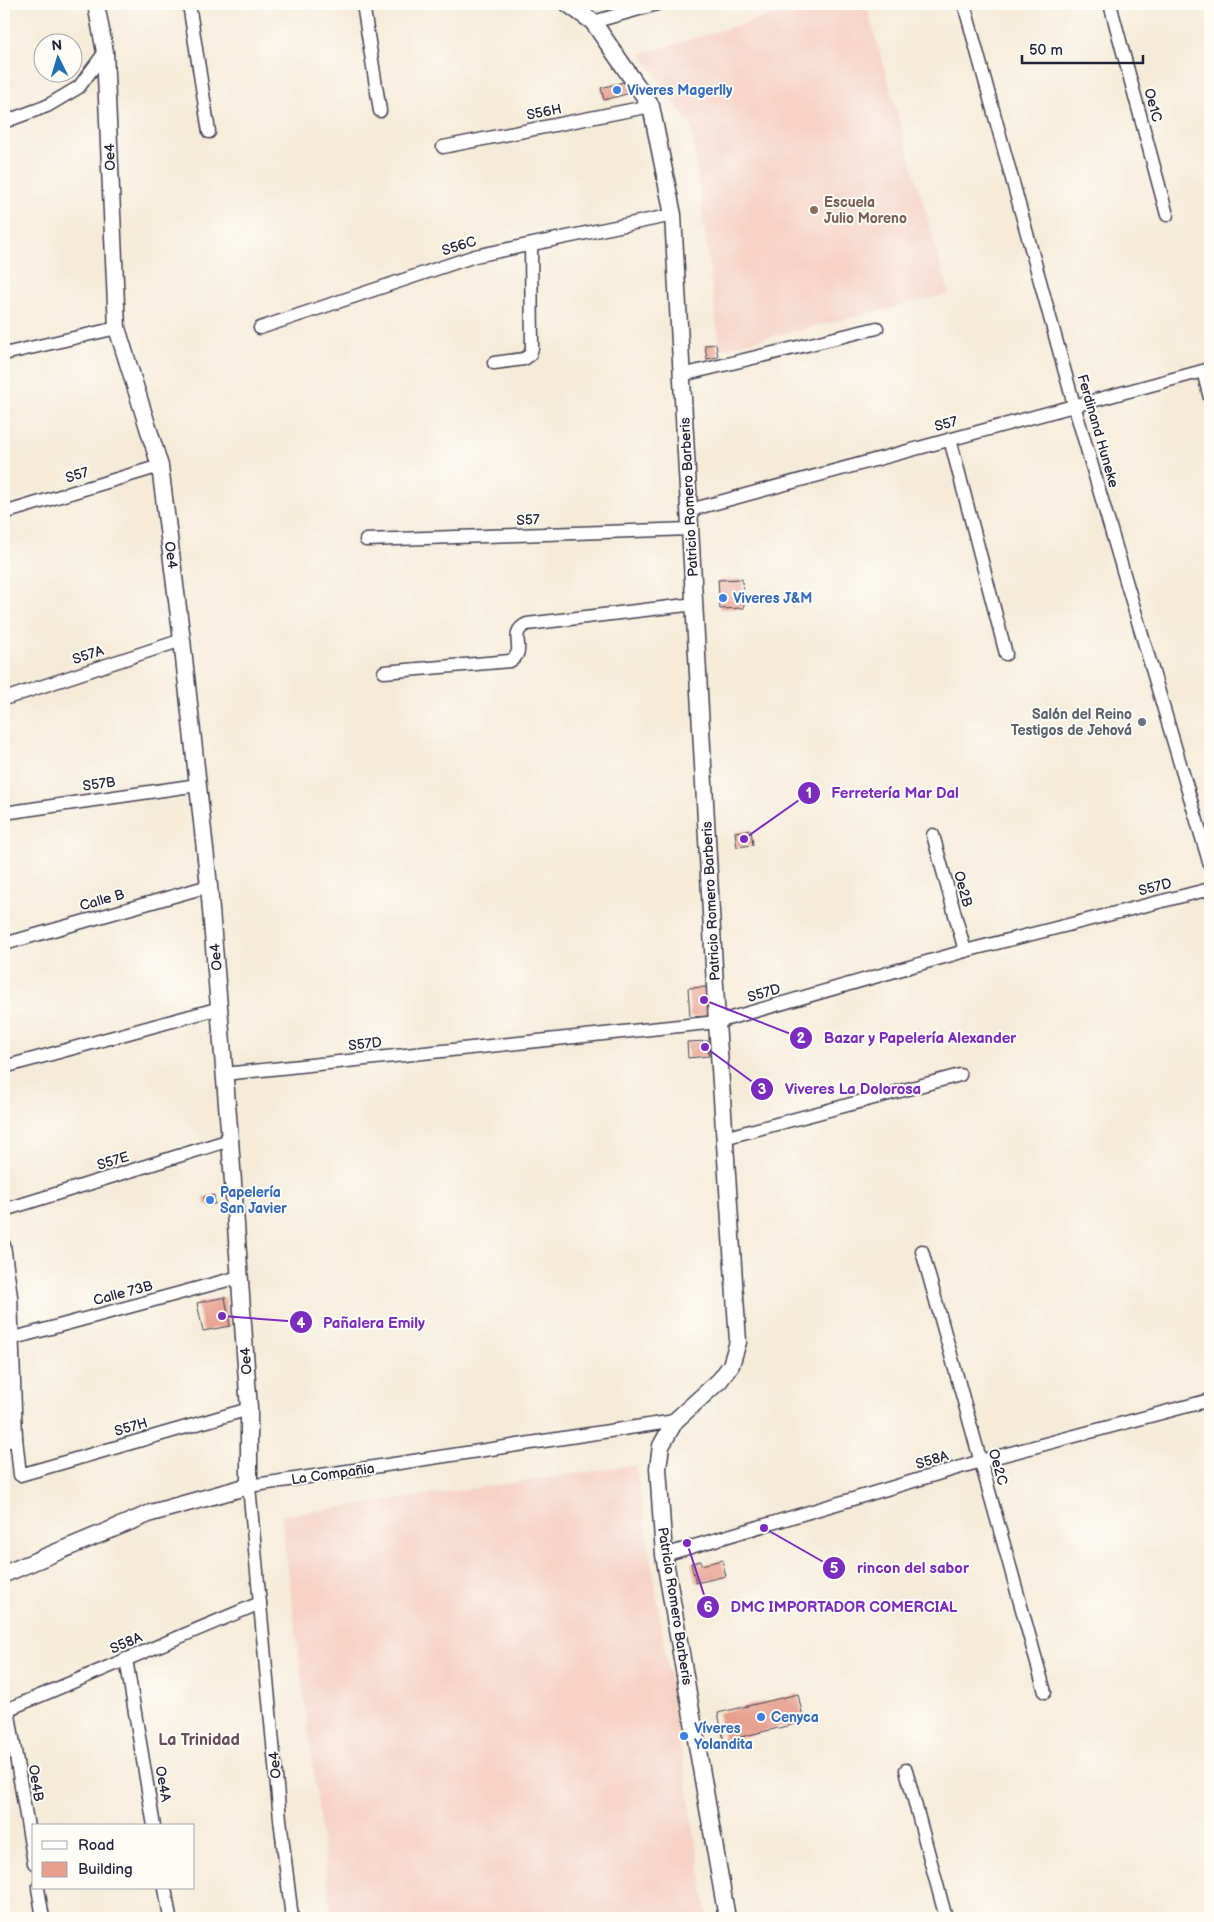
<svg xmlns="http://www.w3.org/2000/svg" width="1214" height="1922" font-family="'Balsamiq Sans',sans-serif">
	<rect width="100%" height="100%" fill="#fdfcf7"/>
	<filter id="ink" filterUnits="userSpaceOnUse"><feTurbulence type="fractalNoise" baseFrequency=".02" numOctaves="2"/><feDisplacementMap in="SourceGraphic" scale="10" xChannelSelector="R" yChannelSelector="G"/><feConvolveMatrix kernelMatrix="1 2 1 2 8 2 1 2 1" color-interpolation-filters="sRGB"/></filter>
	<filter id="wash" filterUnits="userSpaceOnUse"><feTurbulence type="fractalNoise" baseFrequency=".0096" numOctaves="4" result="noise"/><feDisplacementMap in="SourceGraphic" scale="20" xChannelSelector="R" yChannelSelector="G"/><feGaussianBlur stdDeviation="1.12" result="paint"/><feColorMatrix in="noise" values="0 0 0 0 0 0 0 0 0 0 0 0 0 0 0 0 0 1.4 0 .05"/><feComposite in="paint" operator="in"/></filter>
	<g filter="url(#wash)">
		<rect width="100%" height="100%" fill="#f6ebd8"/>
		<!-- built -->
		<g fill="#f6d2c4">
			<path d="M811 4H866L949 294 720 349 691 127 641 54Z"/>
			<path d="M636 1465 708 1918H332L281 1516Z"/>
		</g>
		<g id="blocks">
			<!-- building -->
			<g fill="#e79f8e">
				<path d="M627 81 634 92 604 100 601 88Z"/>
				<path d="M716 344 718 357 707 359 705 345Z"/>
				<path d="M742 579 744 608 720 609 718 580Z"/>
				<path d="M751 830 753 845 737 847 735 832Z"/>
				<path d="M708 987 710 1016 690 1017 688 988Z"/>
				<path d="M708 1041 709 1056 688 1058 687 1042Z"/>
				<path d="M214 1195 215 1204 205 1205 204 1197Z"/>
				<path d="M225 1297 230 1326 203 1331 197 1303Z"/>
				<path d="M722 1560 726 1576 696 1583 691 1563 701 1561V1565Z"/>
				<path d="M798 1694 804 1722 724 1741 718 1713Z"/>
			</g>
		</g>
	</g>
	<g filter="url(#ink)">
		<use href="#blocks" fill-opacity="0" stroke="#424053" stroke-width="1"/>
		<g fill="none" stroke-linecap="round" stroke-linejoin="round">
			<defs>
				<g id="minor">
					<path d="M189 4 209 132"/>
					<path d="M363 4 380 111"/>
					<path d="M964 4 1074 405 1210 865"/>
					<path d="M1110 4 1167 215"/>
					<path d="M593 22 657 4"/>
					<path d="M4 122 47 106 79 87 105 52"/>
					<path d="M443 147 651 106"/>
					<path d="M260 328 475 256 673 215"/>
					<path d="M4 354 117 328"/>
					<path d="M494 363 524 359 530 355 532 348 531 245"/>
					<path d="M1203 371 1210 398"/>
					<path d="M682 375 877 328"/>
					<path d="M950 439 1006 654"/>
					<path d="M690 510 1210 369"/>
					<path d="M4 513 160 466"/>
					<path d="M366 540 691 529"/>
					<path d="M384 672 510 661C529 651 506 633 527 624L695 604"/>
					<path d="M4 699 182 640"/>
					<path d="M4 813 198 785"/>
					<path d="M933 835 965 951"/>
					<path d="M4 944 209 886"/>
					<path d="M4 1067 220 1008"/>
					<path d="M224 1074 717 1022 965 951 1210 889"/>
					<path d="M724 1138 960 1075"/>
					<path d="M4 1210 230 1140"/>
					<path d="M4 1245 11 1296 16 1438 20 1475 249 1409"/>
					<path d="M922 1251 1045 1692"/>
					<path d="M14 1338 239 1277"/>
					<path d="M4 1443 16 1438"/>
					<path d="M664 1555 981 1461 1210 1400"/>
					<path d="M126 1659 154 1826"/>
					<path d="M8 1709 34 1863"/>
					<path d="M4 1711 260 1603"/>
					<path d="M906 1770 946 1918"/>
					<path d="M38 1888 43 1918"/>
					<path d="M165 1888 170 1918"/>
					<path d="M292 1918 280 1819 249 1486 675 1421"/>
				</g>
				<g id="tertiary">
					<path d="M568 4 593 22 651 106 673 215 717 1022 738 1342 731 1365 720 1380 675 1421 661 1446 658 1468 664 1555 727 1918"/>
					<path d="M4 1574 151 1513 249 1486V1409L230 1140 209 886 182 640 160 466 117 328 105 52 96 4"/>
				</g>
			</defs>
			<!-- minor casing -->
			<use href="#minor" stroke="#424053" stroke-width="15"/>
			<!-- tertiary casing -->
			<use href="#tertiary" stroke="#424053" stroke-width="19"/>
			<!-- minor -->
			<use href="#minor" stroke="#fff" stroke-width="12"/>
			<!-- tertiary -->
			<use href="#tertiary" stroke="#fff" stroke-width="16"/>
		</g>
	</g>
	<!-- markers -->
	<g fill="#3f7fe0" stroke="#fdfcf7" stroke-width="2">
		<circle cx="617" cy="90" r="5"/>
		<circle cx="723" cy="598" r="5"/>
		<circle cx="210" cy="1200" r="5"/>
		<circle cx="761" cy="1717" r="5"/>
		<circle cx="684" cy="1736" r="5"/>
	</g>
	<circle fill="#8d6e63" stroke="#fdfcf7" stroke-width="2" cx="814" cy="210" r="5"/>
	<circle fill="#6b7280" stroke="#fdfcf7" stroke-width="2" cx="1142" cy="722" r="5"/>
	<g text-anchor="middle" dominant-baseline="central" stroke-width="4" stroke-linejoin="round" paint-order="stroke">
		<!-- shop labels -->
		<g font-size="14" font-weight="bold" fill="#366cbe" stroke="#fdfcf7" text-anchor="start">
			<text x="627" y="90">Viveres Magerlly</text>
			<text x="733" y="598">Viveres J&amp;M</text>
			<text x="220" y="1192">Papelería<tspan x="220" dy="16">San Javier</tspan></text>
			<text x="771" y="1717">Cenyca</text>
			<text x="694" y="1728">Víveres<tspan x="694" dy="16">Yolandita</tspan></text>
		</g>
		<!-- street labels -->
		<g font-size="14" fill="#22223b" stroke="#fdfcf7">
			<text transform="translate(1153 105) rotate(75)">Oe1C</text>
			<text transform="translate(544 112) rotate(-11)">S56H</text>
			<text transform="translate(110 157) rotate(-92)">Oe4</text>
			<text transform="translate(459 246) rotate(-17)">S56C</text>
			<text transform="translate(946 424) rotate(-15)">S57</text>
			<text transform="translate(1098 431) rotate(74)">Ferdinand Huneke</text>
			<text transform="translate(77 475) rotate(-17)">S57</text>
			<text transform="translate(689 497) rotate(-93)">Patricio Romero Barberis</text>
			<text transform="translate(528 520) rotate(-2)">S57</text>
			<text transform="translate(171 555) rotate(83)">Oe4</text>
			<text transform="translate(88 655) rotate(-18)">S57A</text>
			<text transform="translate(99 784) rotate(-8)">S57B</text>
			<text transform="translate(1155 887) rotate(-14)">S57D</text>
			<text transform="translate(963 889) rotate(75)">Oe2B</text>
			<text transform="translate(102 900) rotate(-16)">Calle B</text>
			<text transform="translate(711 901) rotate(-93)">Patricio Romero Barberis</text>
			<text transform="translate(216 957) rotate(-95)">Oe4</text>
			<text transform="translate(764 993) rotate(-16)">S57D</text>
			<text transform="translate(365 1044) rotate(-6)">S57D</text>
			<text transform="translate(113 1161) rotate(-17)">S57E</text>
			<text transform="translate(123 1293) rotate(-15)">Calle 73B</text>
			<text transform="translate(246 1361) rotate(-94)">Oe4</text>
			<text transform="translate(131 1427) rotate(-16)">S57H</text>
			<text transform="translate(932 1460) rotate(-16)">S58A</text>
			<text transform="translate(998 1467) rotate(74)">Oe2C</text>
			<text transform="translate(333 1474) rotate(-8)">La Compañia</text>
			<text transform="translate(675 1606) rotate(81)">Patricio Romero Barberis</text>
			<text transform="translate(126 1643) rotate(-23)">S58A</text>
			<text transform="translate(275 1765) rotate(-95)">Oe4</text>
			<text transform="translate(36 1783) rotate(81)">Oe4B</text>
			<text transform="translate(163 1784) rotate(80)">Oe4A</text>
		</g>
		<!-- education labels -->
		<g font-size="14" font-weight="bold" fill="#785e54" stroke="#fdfcf7" text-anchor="start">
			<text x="824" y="202">Escuela<tspan x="824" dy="16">Julio Moreno</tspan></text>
		</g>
		<!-- worship labels -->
		<g font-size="14" font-weight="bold" fill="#5b616d" stroke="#fdfcf7" text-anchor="end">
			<text x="1132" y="714">Salón del Reino<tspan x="1132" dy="16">Testigos de Jehová</tspan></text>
		</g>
		<!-- quarter labels -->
		<g font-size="16" font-weight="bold" fill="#674e58" stroke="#fdfcf7">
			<text x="199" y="1740">La Trinidad</text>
		</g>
	</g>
	<!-- callouts -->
	<path fill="none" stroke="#7b2cbf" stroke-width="2" d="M744 839L809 793M704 1000L801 1038M705 1047L762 1089M222 1316L301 1322M764 1528L834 1568M687 1543L708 1607"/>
	<g fill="#7b2cbf" stroke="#fdfcf7" stroke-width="2">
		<circle cx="744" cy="839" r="5"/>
		<circle cx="704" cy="1000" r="5"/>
		<circle cx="705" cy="1047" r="5"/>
		<circle cx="222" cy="1316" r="5"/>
		<circle cx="764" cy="1528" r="5"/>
		<circle cx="687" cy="1543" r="5"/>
		<circle cx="809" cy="793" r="12"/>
		<circle cx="801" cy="1038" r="12"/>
		<circle cx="762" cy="1089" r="12"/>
		<circle cx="301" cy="1322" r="12"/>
		<circle cx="834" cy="1568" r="12"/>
		<circle cx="708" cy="1607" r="12"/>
	</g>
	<g font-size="15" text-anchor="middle" font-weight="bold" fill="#fff">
		<text x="809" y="798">1</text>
		<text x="801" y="1043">2</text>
		<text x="762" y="1094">3</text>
		<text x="301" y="1328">4</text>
		<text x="834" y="1573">5</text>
		<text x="708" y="1612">6</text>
	</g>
	<g font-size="15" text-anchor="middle" font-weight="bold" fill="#7b2cbf" stroke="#fdfcf7" stroke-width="4" stroke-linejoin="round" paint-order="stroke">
		<text x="895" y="798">Ferretería Mar Dal</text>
		<text x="920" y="1043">Bazar y Papelería Alexander</text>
		<text x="853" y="1094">Viveres La Dolorosa</text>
		<text x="374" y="1328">Pañalera Emily</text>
		<text x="913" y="1573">rincon del sabor</text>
		<text x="844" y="1612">DMC IMPORTADOR COMERCIAL</text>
	</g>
	<!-- margin -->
	<rect width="1214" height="1922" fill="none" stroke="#fdfcf7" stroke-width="20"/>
	<!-- legend -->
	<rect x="32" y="1824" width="162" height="65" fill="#fdfcf7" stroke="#a5a5ac"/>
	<rect x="42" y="1841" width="25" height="8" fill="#ffffff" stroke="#a5a5ac"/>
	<text x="78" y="1850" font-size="15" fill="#22223b">Road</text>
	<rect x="42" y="1862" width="25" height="15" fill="#e79f8e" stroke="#a5a5ac"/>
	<text x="78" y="1874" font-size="15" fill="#22223b">Building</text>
	<!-- north arrow -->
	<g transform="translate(58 58) rotate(355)"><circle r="24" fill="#fdfcf7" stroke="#a5a5ac"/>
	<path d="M0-4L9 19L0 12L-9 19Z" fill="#1f6fb2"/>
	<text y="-8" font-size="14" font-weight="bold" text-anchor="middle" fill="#22223b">N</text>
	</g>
	<!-- scale -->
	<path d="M1022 55v8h121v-8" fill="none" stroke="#22223b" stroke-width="2.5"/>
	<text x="1029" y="55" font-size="15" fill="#22223b" stroke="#fdfcf7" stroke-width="4" paint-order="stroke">50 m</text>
</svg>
